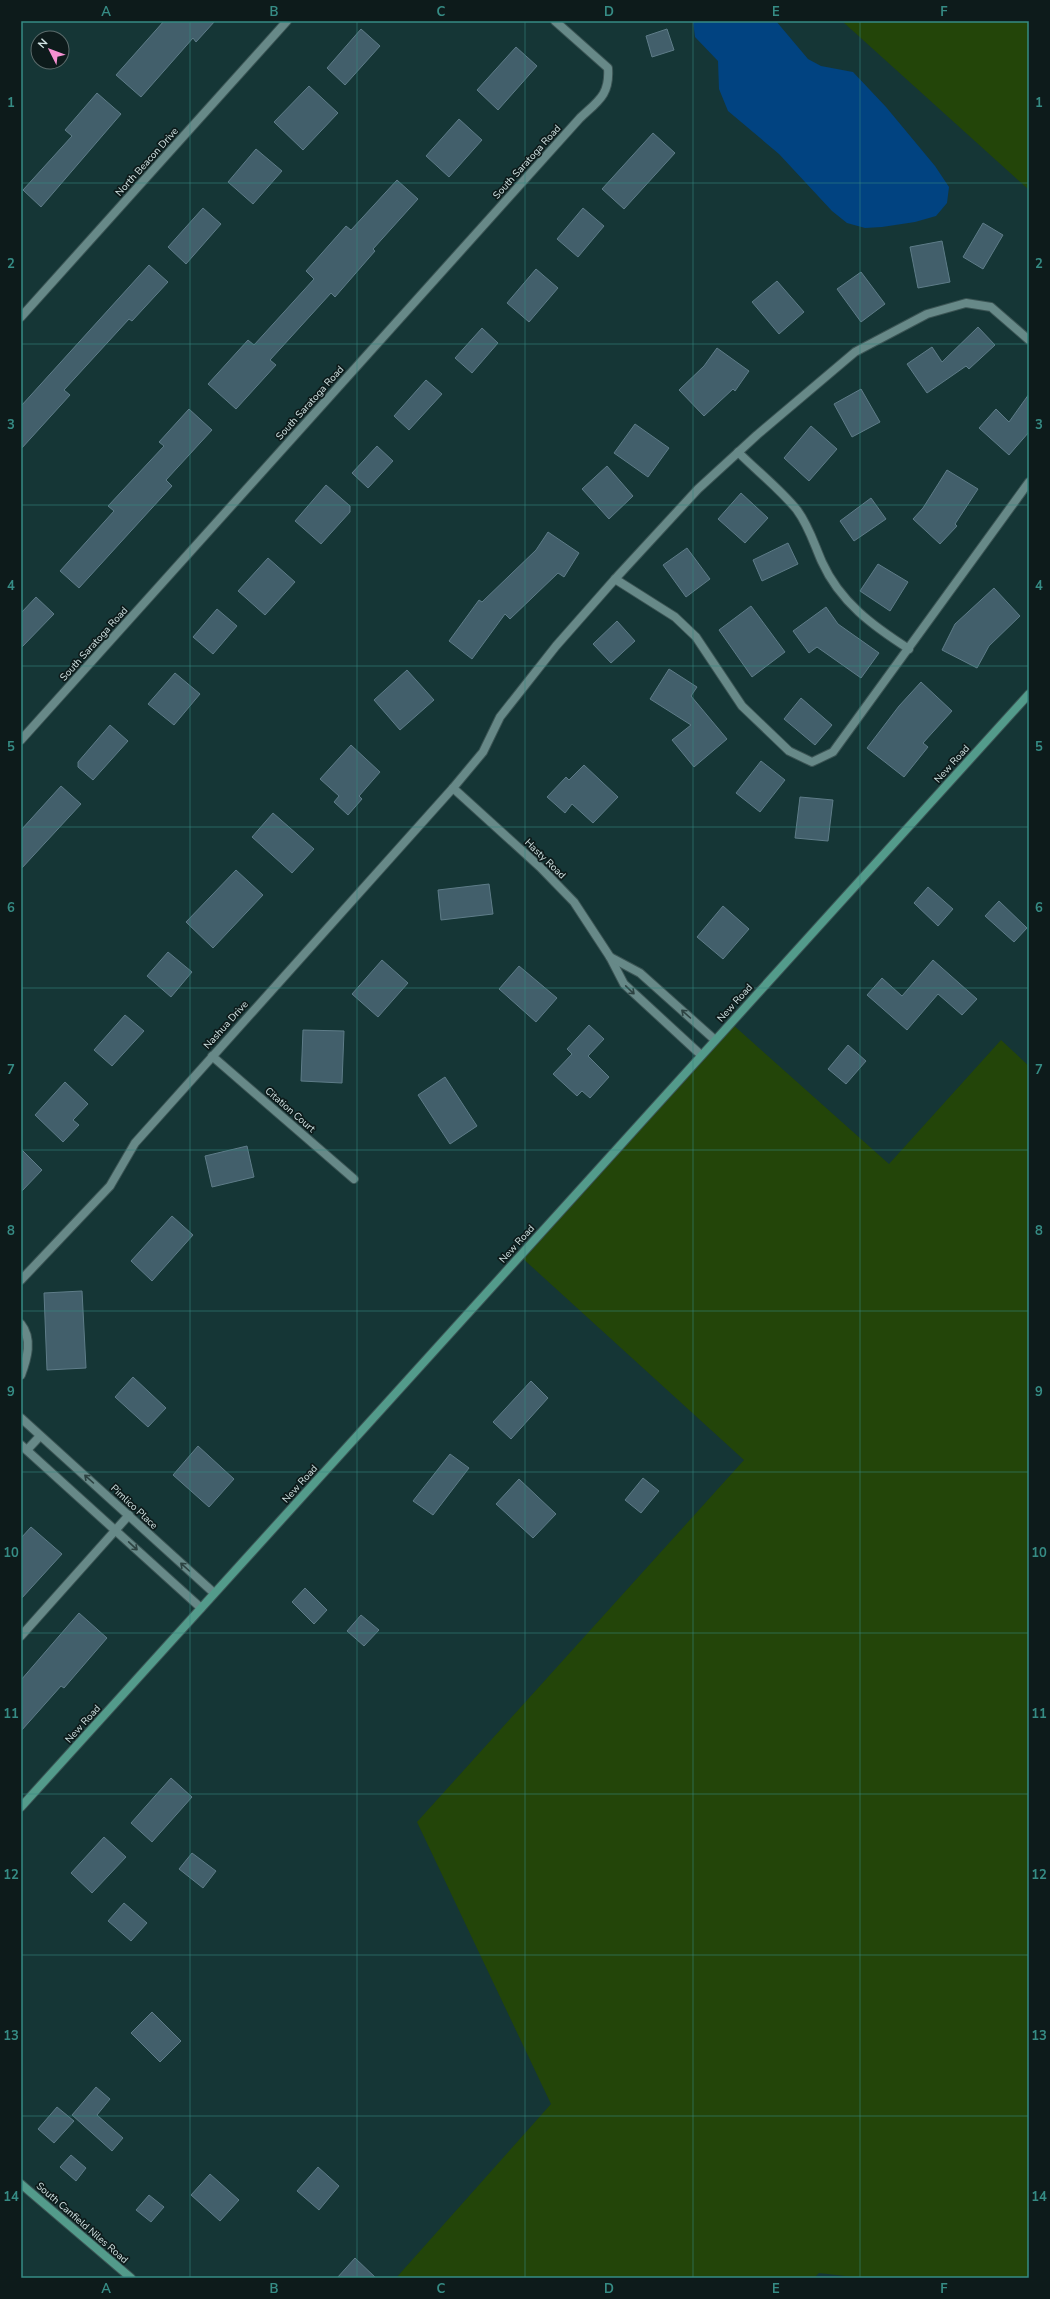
<svg xmlns="http://www.w3.org/2000/svg" width="1050" height="2299" font-family="'Nunito Sans',sans-serif">
	<rect width="100%" height="100%" fill="#153636"/>
	<!-- green -->
	<g fill="#234509">
		<path d="M842 21H1029V190Z"/>
		<path d="M731 1023 889 1164 1001 1040 1029 1066V2278H862L819 2273 814 2278H396L551 2104 417 1822 744 1460 520 1256Z"/>
	</g>
	<!-- water -->
	<path fill="#014381" d="M693 21H776L808 59 821 66 853 72 886 107 935 166 949 187 947 203 936 216 915 222 882 227 865 228 847 223 832 211 779 154 728 111 719 89 718 61 695 37Z"/>
	<!-- building -->
	<g fill="#425f6b" stroke="#5e7c88">
		<path d="M164 21H215L196 42 193 38 141 97 116 75Z"/>
		<path d="M361 29 380 46 345 85 327 68Z"/>
		<path d="M667 29 674 50 652 57 646 36Z"/>
		<path d="M516 47 537 66 498 110 477 90Z"/>
		<path d="M309 86 338 113 303 150 274 122Z"/>
		<path d="M97 93 121 114 41 207 23 190 72 136 65 130Z"/>
		<path d="M459 119 482 140 449 177 426 156Z"/>
		<path d="M653 133 675 153 624 209 602 189Z"/>
		<path d="M256 149 282 171 253 204 228 182Z"/>
		<path d="M397 180 418 199 373 249 375 251 335 297 331 293 270 360 276 365 236 409 208 384 248 340 254 345 314 279 306 271 346 226 351 230Z"/>
		<path d="M203 208 221 224 186 264 168 247Z"/>
		<path d="M583 208 604 226 578 257 557 239Z"/>
		<path d="M983 223 1003 235 983 269 963 257Z"/>
		<path d="M942 241 950 282 918 288 910 247Z"/>
		<path d="M149 265 168 282 132 321 129 319 64 390 70 395 21 449V406Z"/>
		<path d="M536 269 558 288 529 322 507 303Z"/>
		<path d="M861 272 885 304 861 322 837 289Z"/>
		<path d="M777 281 804 312 779 334 752 302Z"/>
		<path d="M978 327 995 345 969 369 966 366 927 393 907 364 932 347 942 362Z"/>
		<path d="M482 328 498 343 472 373 455 358Z"/>
		<path d="M717 348 749 371 735 391 733 389 704 416 679 390 704 366Z"/>
		<path d="M426 380 442 394 409 430 394 416Z"/>
		<path d="M861 389 880 422 852 437 834 404Z"/>
		<path d="M1029 394V432L1009 455 979 428 996 409 1009 422Z"/>
		<path d="M189 409 212 430 166 480 172 486 79 588 60 571 114 511 108 506 164 446 159 442Z"/>
		<path d="M635 424 669 448 648 477 614 453Z"/>
		<path d="M811 426 837 449 809 481 784 458Z"/>
		<path d="M377 446 393 461 368 488 352 473Z"/>
		<path d="M607 466 633 496 609 519 582 489Z"/>
		<path d="M947 470 978 489 955 524 957 526 940 544 913 519 923 508Z"/>
		<path d="M326 485 350 506V512L321 544 295 521Z"/>
		<path d="M741 493 768 518 745 543 718 519Z"/>
		<path d="M871 498 886 519 854 541 840 521Z"/>
		<path d="M548 532 579 553 564 577 558 573 510 619 505 614 472 659 449 641 479 600 482 602 536 550Z"/>
		<path d="M788 543 798 564 762 581 753 560Z"/>
		<path d="M687 548 710 579 686 597 663 565Z"/>
		<path d="M268 558 295 582 265 615 238 591Z"/>
		<path d="M878 564 908 582 890 611 860 591Z"/>
		<path d="M994 588 1020 616 989 646 977 668 942 650 955 624Z"/>
		<path d="M36 597 54 614 21 648V613Z"/>
		<path d="M751 606 785 652 752 677 719 630Z"/>
		<path d="M826 607 838 624 879 653 861 678 817 647 809 653 793 631Z"/>
		<path d="M217 609 237 626 213 654 193 637Z"/>
		<path d="M617 621 635 641 611 663 593 644Z"/>
		<path d="M669 669 697 687 691 696 727 739 694 767 672 740 691 725 650 699Z"/>
		<path d="M407 670 434 700 400 730 374 700Z"/>
		<path d="M175 673 200 694 174 725 148 704Z"/>
		<path d="M921 682 952 711 923 743 928 747 904 777 867 748 899 706Z"/>
		<path d="M801 698 832 725 815 745 784 719Z"/>
		<path d="M110 725 128 741 93 780 78 767V762Z"/>
		<path d="M351 745 380 772 359 796 362 799 348 815 334 802 339 796 320 779Z"/>
		<path d="M761 761 785 780 760 812 736 793Z"/>
		<path d="M584 765 618 797 593 823 572 804 565 813 547 797 566 777 569 780Z"/>
		<path d="M61 786 81 804 21 869V830Z"/>
		<path d="M800 797 833 800 828 841 795 838Z"/>
		<path d="M273 813 314 849 292 873 252 837Z"/>
		<path d="M236 870 263 895 213 948 186 922Z"/>
		<path d="M489 884 493 914 441 920 438 890Z"/>
		<path d="M928 887 953 909 938 926 914 903Z"/>
		<path d="M999 901 1027 928 1014 942 985 916Z"/>
		<path d="M723 906 749 929 723 959 697 937Z"/>
		<path d="M168 952 192 972 171 997 147 976Z"/>
		<path d="M382 960 408 983 378 1017 352 994Z"/>
		<path d="M933 960 977 999 962 1015 938 994 907 1030 867 995 882 978 902 996Z"/>
		<path d="M519 966 557 998 536 1022 499 989Z"/>
		<path d="M125 1015 144 1031 112 1066 94 1050Z"/>
		<path d="M589 1025 604 1039 588 1056 609 1077 590 1098 582 1091 577 1096 553 1074 572 1054 567 1049Z"/>
		<path d="M303 1030 344 1031 342 1083 301 1081Z"/>
		<path d="M848 1045 866 1061 846 1084 828 1069Z"/>
		<path d="M445 1077 477 1126 450 1144 418 1095Z"/>
		<path d="M65 1082 88 1104 73 1120 79 1125 63 1142 35 1115Z"/>
		<path d="M247 1146 254 1177 212 1187 205 1156Z"/>
		<path d="M21 1149 42 1170 21 1192Z"/>
		<path d="M172 1216 193 1235 152 1281 131 1261Z"/>
		<path d="M82 1291 86 1368 47 1370 44 1293Z"/>
		<path d="M133 1377 166 1408 148 1427 115 1397Z"/>
		<path d="M531 1381 548 1398 511 1439 493 1422Z"/>
		<path d="M198 1446 234 1479 209 1507 173 1475Z"/>
		<path d="M450 1454 469 1468 433 1515 413 1501Z"/>
		<path d="M643 1478 659 1491 641 1513 625 1500Z"/>
		<path d="M519 1479 556 1514 533 1538 496 1504Z"/>
		<path d="M31 1527 62 1554 21 1599V1538Z"/>
		<path d="M305 1588 327 1610 314 1624 292 1602Z"/>
		<path d="M79 1613 107 1638 64 1688 61 1686 21 1731V1680Z"/>
		<path d="M361 1615 379 1630 364 1646 347 1631Z"/>
		<path d="M171 1778 192 1797 152 1842 131 1823Z"/>
		<path d="M104 1837 126 1857 92 1893 71 1873Z"/>
		<path d="M192 1853 216 1871 203 1888 179 1869Z"/>
		<path d="M124 1903 147 1923 131 1941 108 1921Z"/>
		<path d="M152 2012 181 2041 160 2062 131 2033Z"/>
		<path d="M96 2087 110 2099 97 2115 123 2138 112 2151 72 2115Z"/>
		<path d="M57 2107 74 2121 54 2143 38 2129Z"/>
		<path d="M71 2155 86 2168 76 2181 60 2167Z"/>
		<path d="M318 2167 339 2186 319 2210 297 2191Z"/>
		<path d="M210 2174 239 2200 220 2221 191 2195Z"/>
		<path d="M149 2195 164 2207 151 2222 136 2210Z"/>
		<path d="M355 2258 376 2278H337Z"/>
	</g>
	<g fill="none" stroke-linecap="round" stroke-linejoin="round">
		<defs>
			<g id="lane">
				<path d="M21 1324C33 1339 27 1359 21 1375"/>
				<path d="M21 1636 129 1515"/>
			</g>
			<g id="street">
				<path d="M21 317 287 21"/>
				<path d="M738 452C757 471 781 490 797 510 809 526 814 544 822 562 840 602 873 626 909 649"/>
				<path d="M615 579 675 617 696 637 742 706 789 751 812 762 833 752 1029 482"/>
				<path d="M21 740 580 118C598 101 610 95 608 68L555 21"/>
				<path d="M453 788 540 867 574 902 610 957 624 984 701 1055"/>
				<path d="M610 957 640 973 715 1040"/>
				<path d="M212 1056 354 1179"/>
				<path d="M21 1280 110 1186 135 1143 453 788 483 752 500 717 556 646 615 579 698 489 757 435 855 352 927 314 966 303 991 307 1029 340"/>
				<path d="M21 1418 214 1593"/>
				<path d="M21 1445 201 1608"/>
				<path d="M27 1450 40 1436"/>
			</g>
			<g id="secondary">
				<path d="M21 1807 1029 694"/>
				<path d="M21 2184 131 2278"/>
			</g>
		</defs>
		<!-- lane casing -->
		<use href="#lane" stroke="#3b5454" stroke-width="10"/>
		<!-- street casing -->
		<use href="#street" stroke="#3b5454" stroke-width="10"/>
		<!-- secondary casing -->
		<use href="#secondary" stroke="#3b5454" stroke-width="10"/>
		<!-- lane -->
		<use href="#lane" stroke="#678988" stroke-width="8"/>
		<!-- street -->
		<use href="#street" stroke="#678988" stroke-width="8"/>
		<!-- secondary -->
		<use href="#secondary" stroke="#539b8b" stroke-width="8"/>
	</g>
	<!-- one-way arrows -->
	<defs><path id="oneway-shaft" d="M-6 0H5M1.5-3L5.5 0L1.5 3" fill="none" stroke-width="1.6" stroke-linecap="round" stroke-linejoin="round"/></defs>
	<g stroke="#2c4241">
		<use href="#oneway-shaft" transform="translate(630 990) rotate(44)"/>
		<use href="#oneway-shaft" transform="translate(686 1014) rotate(-138)"/>
		<use href="#oneway-shaft" transform="translate(89 1479) rotate(-138)"/>
		<use href="#oneway-shaft" transform="translate(133 1546) rotate(43)"/>
		<use href="#oneway-shaft" transform="translate(185 1567) rotate(-138)"/>
	</g>
	<!-- grid -->
	<path fill="none" stroke="#368c85" stroke-width="1" stroke-opacity="0.55" d="M190 21V2278M357 21V2278M525 21V2278M693 21V2278M860 21V2278M21 183H1029M21 344H1029M21 505H1029M21 666H1029M21 827H1029M21 988H1029M21 1150H1029M21 1311H1029M21 1472H1029M21 1633H1029M21 1794H1029M21 1955H1029M21 2116H1029"/>
	<g text-anchor="middle" dominant-baseline="central" stroke-width="3.5" stroke-linejoin="round" paint-order="stroke">
		<!-- street labels -->
		<g font-size="10" fill="#d1e3e3" stroke="#0d1b1b">
			<text transform="translate(147 162) rotate(-48)">North Beacon Drive</text>
			<text transform="translate(527 162) rotate(-48)">South Saratoga Road</text>
			<text transform="translate(310 403) rotate(-48)">South Saratoga Road</text>
			<text transform="translate(94 644) rotate(-48)">South Saratoga Road</text>
			<text transform="translate(952 764) rotate(-48)">New Road</text>
			<text transform="translate(545 859) rotate(44)">Hasty Road</text>
			<text transform="translate(735 1003) rotate(-48)">New Road</text>
			<text transform="translate(226 1025) rotate(-48)">Nashua Drive</text>
			<text transform="translate(290 1110) rotate(41)">Citation Court</text>
			<text transform="translate(517 1244) rotate(-48)">New Road</text>
			<text transform="translate(300 1484) rotate(-48)">New Road</text>
			<text transform="translate(134 1507) rotate(43)">Pimlico Place</text>
			<text transform="translate(83 1724) rotate(-48)">New Road</text>
			<text transform="translate(82 2223) rotate(41)">South Canfield Niles Road</text>
		</g>
	</g>
	<!-- border -->
	<rect width="1050" height="2299" fill="none" stroke="#0d1b1b" stroke-width="44"/>
	<!-- north arrow -->
	<g transform="translate(50 50) rotate(312)"><circle r="19" fill="#0d1b1b" stroke="#5b6b6b"/>
	<path d="M0-3L7 15L0 10L-7 15Z" fill="#f590d1"/>
	<text y="-6" font-size="11" font-weight="bold" text-anchor="middle" fill="#d1e3e3">N</text>
	</g>
	<rect x="22" y="22" width="1006" height="2255" fill="none" stroke="#368c85" stroke-width="1.5"/>
	<g font-size="13" text-anchor="middle" font-weight="bold" fill="#368c85">
		<text x="106" y="16">A</text>
		<text x="274" y="16">B</text>
		<text x="441" y="16">C</text>
		<text x="609" y="16">D</text>
		<text x="776" y="16">E</text>
		<text x="944" y="16">F</text>
		<text x="11" y="107">1</text>
		<text x="1039" y="107">1</text>
		<text x="11" y="268">2</text>
		<text x="1039" y="268">2</text>
		<text x="11" y="429">3</text>
		<text x="1039" y="429">3</text>
		<text x="11" y="590">4</text>
		<text x="1039" y="590">4</text>
		<text x="11" y="751">5</text>
		<text x="1039" y="751">5</text>
		<text x="11" y="912">6</text>
		<text x="1039" y="912">6</text>
		<text x="11" y="1074">7</text>
		<text x="1039" y="1074">7</text>
		<text x="11" y="1235">8</text>
		<text x="1039" y="1235">8</text>
		<text x="11" y="1396">9</text>
		<text x="1039" y="1396">9</text>
		<text x="11" y="1557">10</text>
		<text x="1039" y="1557">10</text>
		<text x="11" y="1718">11</text>
		<text x="1039" y="1718">11</text>
		<text x="11" y="1879">12</text>
		<text x="1039" y="1879">12</text>
		<text x="11" y="2040">13</text>
		<text x="1039" y="2040">13</text>
		<text x="11" y="2201">14</text>
		<text x="1039" y="2201">14</text>
		<text x="106" y="2293">A</text>
		<text x="274" y="2293">B</text>
		<text x="441" y="2293">C</text>
		<text x="609" y="2293">D</text>
		<text x="776" y="2293">E</text>
		<text x="944" y="2293">F</text>
	</g>
</svg>
